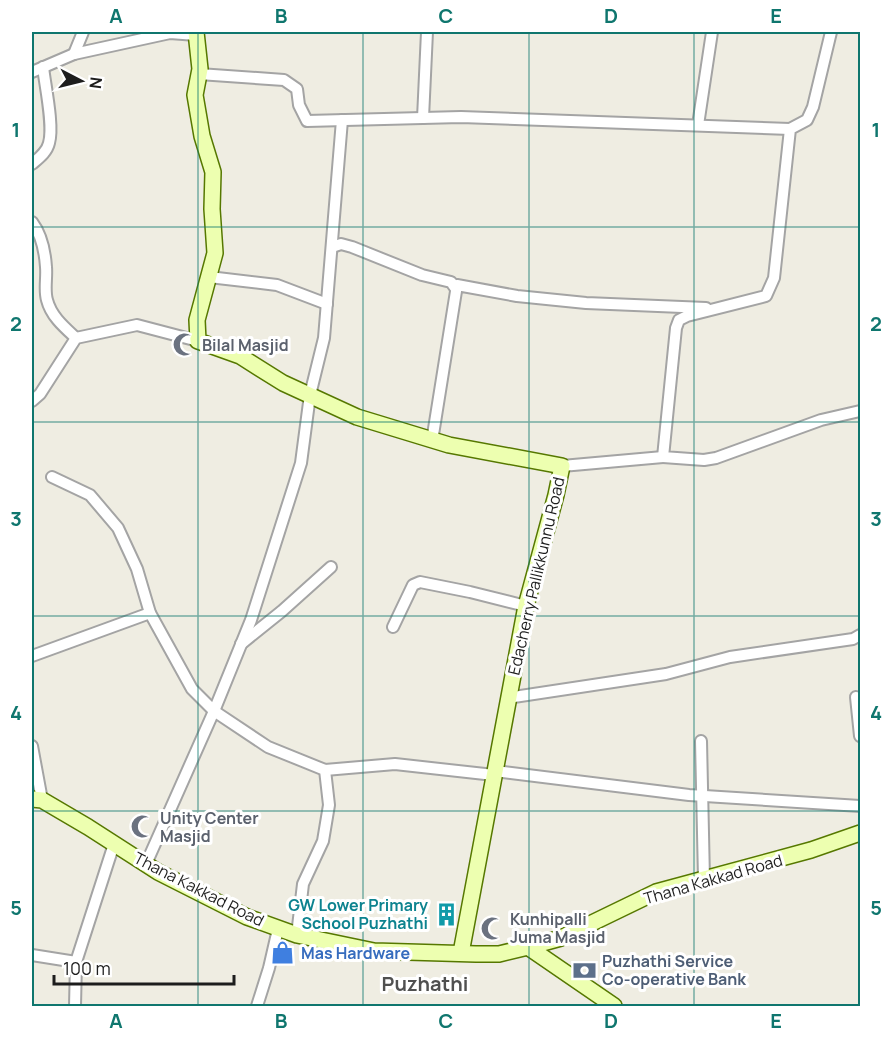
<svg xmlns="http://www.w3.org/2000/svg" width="892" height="1038" font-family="Manrope,sans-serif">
	<rect width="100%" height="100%" fill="#efede2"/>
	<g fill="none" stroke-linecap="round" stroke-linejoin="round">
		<defs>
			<g id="street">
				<path d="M831 32 813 107 807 120 790 129 774 278 766 296 687 316 679 320 676 328 663 457 704 460 716 458 821 420 860 411"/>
				<path d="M74 54 83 32"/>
				<path d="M32 72 74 54 170 33 196 35"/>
				<path d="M199 74 284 80 297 89 299 105 307 121 461 117 790 129"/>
				<path d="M423 118 427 32"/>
				<path d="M698 125 712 32"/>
				<path d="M32 164C39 158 47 152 49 143 54 126 45 85 43 67"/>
				<path d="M32 222C41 234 45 252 46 267 47 278 44 290 47 300 51 316 64 327 76 338"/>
				<path d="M332 247 341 244 352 247 422 275 451 282 456 289"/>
				<path d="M209 277 277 285 327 304"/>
				<path d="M32 401 40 394 76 338 137 325 198 341"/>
				<path d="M432 441 457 285 517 296 586 303 706 308"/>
				<path d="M562 466 663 457"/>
				<path d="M52 477 90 495 118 528 137 569 150 613 192 689 214 711 268 747 325 770 329 805 323 841 303 884 297 935"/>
				<path d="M393 627 413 585 420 582 470 592 526 606"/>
				<path d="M241 644 282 611 331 567"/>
				<path d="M32 656 150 613"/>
				<path d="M856 697 860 736"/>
				<path d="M507 698 666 674 730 657 853 639 860 635"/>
				<path d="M701 741 704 879"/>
				<path d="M32 746 42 800"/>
				<path d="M325 770 395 764 494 775"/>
				<path d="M495 771 689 795 860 806"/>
				<path d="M146 864 214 711 251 620 301 463 310 395 324 338 342 120"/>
				<path d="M32 955 76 962"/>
				<path d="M75 1006 76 962 114 844"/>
				<path d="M257 1006 269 968 278 929"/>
			</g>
			<g id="secondary">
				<path d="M196 32 200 69 195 95 202 136 213 172 212 209 215 253 197 320 198 341 240 356 283 383 357 417 449 445 562 466 556 495 526 606 461 953"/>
				<path d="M32 799 42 800 88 827 158 872 247 917 297 935 374 951 476 954H499L528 947 561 938 656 892 811 850 860 833"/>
				<path d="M528 947 614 1006"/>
			</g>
		</defs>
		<!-- street casing -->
		<use href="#street" stroke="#a4a4a4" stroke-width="14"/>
		<!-- secondary casing -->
		<use href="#secondary" stroke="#567800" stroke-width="18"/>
		<!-- street -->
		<use href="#street" stroke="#fff" stroke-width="10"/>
		<!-- secondary -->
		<use href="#secondary" stroke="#edffb0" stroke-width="15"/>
	</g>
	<!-- grid -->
	<path fill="none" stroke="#0f766e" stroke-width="1.5" stroke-opacity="0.55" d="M198 32V1006M363 32V1006M529 32V1006M694 32V1006M32 227H860M32 422H860M32 616H860M32 811H860"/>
	<!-- icons -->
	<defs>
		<symbol id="mosque-bare" viewBox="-9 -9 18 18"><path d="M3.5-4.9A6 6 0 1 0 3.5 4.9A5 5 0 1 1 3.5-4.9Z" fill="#6b7280" stroke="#fff" stroke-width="2.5" paint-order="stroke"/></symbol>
		<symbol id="building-bare" viewBox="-9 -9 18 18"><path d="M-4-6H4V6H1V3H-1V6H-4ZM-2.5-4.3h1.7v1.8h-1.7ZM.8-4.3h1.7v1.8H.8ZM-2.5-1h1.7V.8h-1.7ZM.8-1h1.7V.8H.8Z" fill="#0f9aa8" stroke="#fff" stroke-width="2.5" paint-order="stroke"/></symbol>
		<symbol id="shop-bare" viewBox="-9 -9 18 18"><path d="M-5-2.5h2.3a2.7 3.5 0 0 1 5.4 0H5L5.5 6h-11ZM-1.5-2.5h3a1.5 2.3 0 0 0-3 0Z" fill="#3f7fe0" stroke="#fff" stroke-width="2.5" paint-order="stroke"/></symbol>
		<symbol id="bank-bare" viewBox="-9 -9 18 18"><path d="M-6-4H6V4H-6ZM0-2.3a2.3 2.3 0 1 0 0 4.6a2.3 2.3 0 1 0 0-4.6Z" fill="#5c6f8a" stroke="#fff" stroke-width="2.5" paint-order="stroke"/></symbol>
	</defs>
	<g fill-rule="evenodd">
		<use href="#mosque-bare" x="168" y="328" width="33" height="33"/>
		<use href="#mosque-bare" x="126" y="810" width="33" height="33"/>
		<use href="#building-bare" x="430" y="898" width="33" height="33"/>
		<use href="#mosque-bare" x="476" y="912" width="33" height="33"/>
		<use href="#shop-bare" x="266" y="936" width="33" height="33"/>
		<use href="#bank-bare" x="568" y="954" width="33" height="33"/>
	</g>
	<g text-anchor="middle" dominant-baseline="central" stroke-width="6" stroke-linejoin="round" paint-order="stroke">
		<!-- worship labels -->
		<g font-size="16" font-weight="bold" fill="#5b616d" stroke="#fff" text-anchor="start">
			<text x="202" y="345">Bilal Masjid</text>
			<text x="160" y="818">Unity Center<tspan x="160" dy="18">Masjid</tspan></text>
			<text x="510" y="919">Kunhipalli<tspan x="510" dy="18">Juma Masjid</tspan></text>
		</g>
		<!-- street labels -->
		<g font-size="16" fill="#1d1d1d" stroke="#fff">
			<text transform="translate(536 576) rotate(-77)">Edacherry Pallikkunnu Road</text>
			<text transform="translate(713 879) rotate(-16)">Thana Kakkad Road</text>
			<text transform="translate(199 889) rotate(27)">Thana Kakkad Road</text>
		</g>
		<!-- culture labels -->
		<g font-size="16" font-weight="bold" fill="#0d838f" stroke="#fff" text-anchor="end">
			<text x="428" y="905">GW Lower Primary<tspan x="428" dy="18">School Puzhathi</tspan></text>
		</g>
		<!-- shop labels -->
		<g font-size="16" font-weight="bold" fill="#366cbe" stroke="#fff" text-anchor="start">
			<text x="301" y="953">Mas Hardware</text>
		</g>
		<!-- service labels -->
		<g font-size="16" font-weight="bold" fill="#4e5e75" stroke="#fff" text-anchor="start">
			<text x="602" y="961">Puzhathi Service<tspan x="602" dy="18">Co-operative Bank</tspan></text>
		</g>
		<!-- quarter labels -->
		<g font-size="20" font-weight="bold" fill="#505050" stroke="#fff">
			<text x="425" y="983">Puzhathi</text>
		</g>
	</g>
	<!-- border -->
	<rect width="892" height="1038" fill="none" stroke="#ffffff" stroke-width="66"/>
	<!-- north arrow -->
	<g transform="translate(81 81) rotate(97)" stroke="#ffffff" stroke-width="4.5" paint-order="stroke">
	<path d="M0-4.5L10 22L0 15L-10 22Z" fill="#1d1d1d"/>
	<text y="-9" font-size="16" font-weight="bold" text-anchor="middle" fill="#1d1d1d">N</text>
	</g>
	<!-- scale -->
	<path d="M54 975v9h180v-9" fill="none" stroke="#1d1d1d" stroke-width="3"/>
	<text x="63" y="975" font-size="18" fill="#1d1d1d" stroke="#ffffff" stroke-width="4.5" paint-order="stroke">100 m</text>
	<rect x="33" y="33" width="826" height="972" fill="none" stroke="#0f766e" stroke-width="2"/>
	<g font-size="20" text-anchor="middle" font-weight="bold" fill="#0f766e">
		<text x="116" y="23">A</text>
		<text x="281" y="23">B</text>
		<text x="446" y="23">C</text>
		<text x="611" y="23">D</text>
		<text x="776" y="23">E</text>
		<text x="16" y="137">1</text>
		<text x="876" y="137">1</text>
		<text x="16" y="331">2</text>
		<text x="876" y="331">2</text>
		<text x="16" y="526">3</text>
		<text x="876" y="526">3</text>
		<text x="16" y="720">4</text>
		<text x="876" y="720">4</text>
		<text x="16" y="915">5</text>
		<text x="876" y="915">5</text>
		<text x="116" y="1028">A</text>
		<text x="281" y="1028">B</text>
		<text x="446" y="1028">C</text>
		<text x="611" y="1028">D</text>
		<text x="776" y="1028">E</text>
	</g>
</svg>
